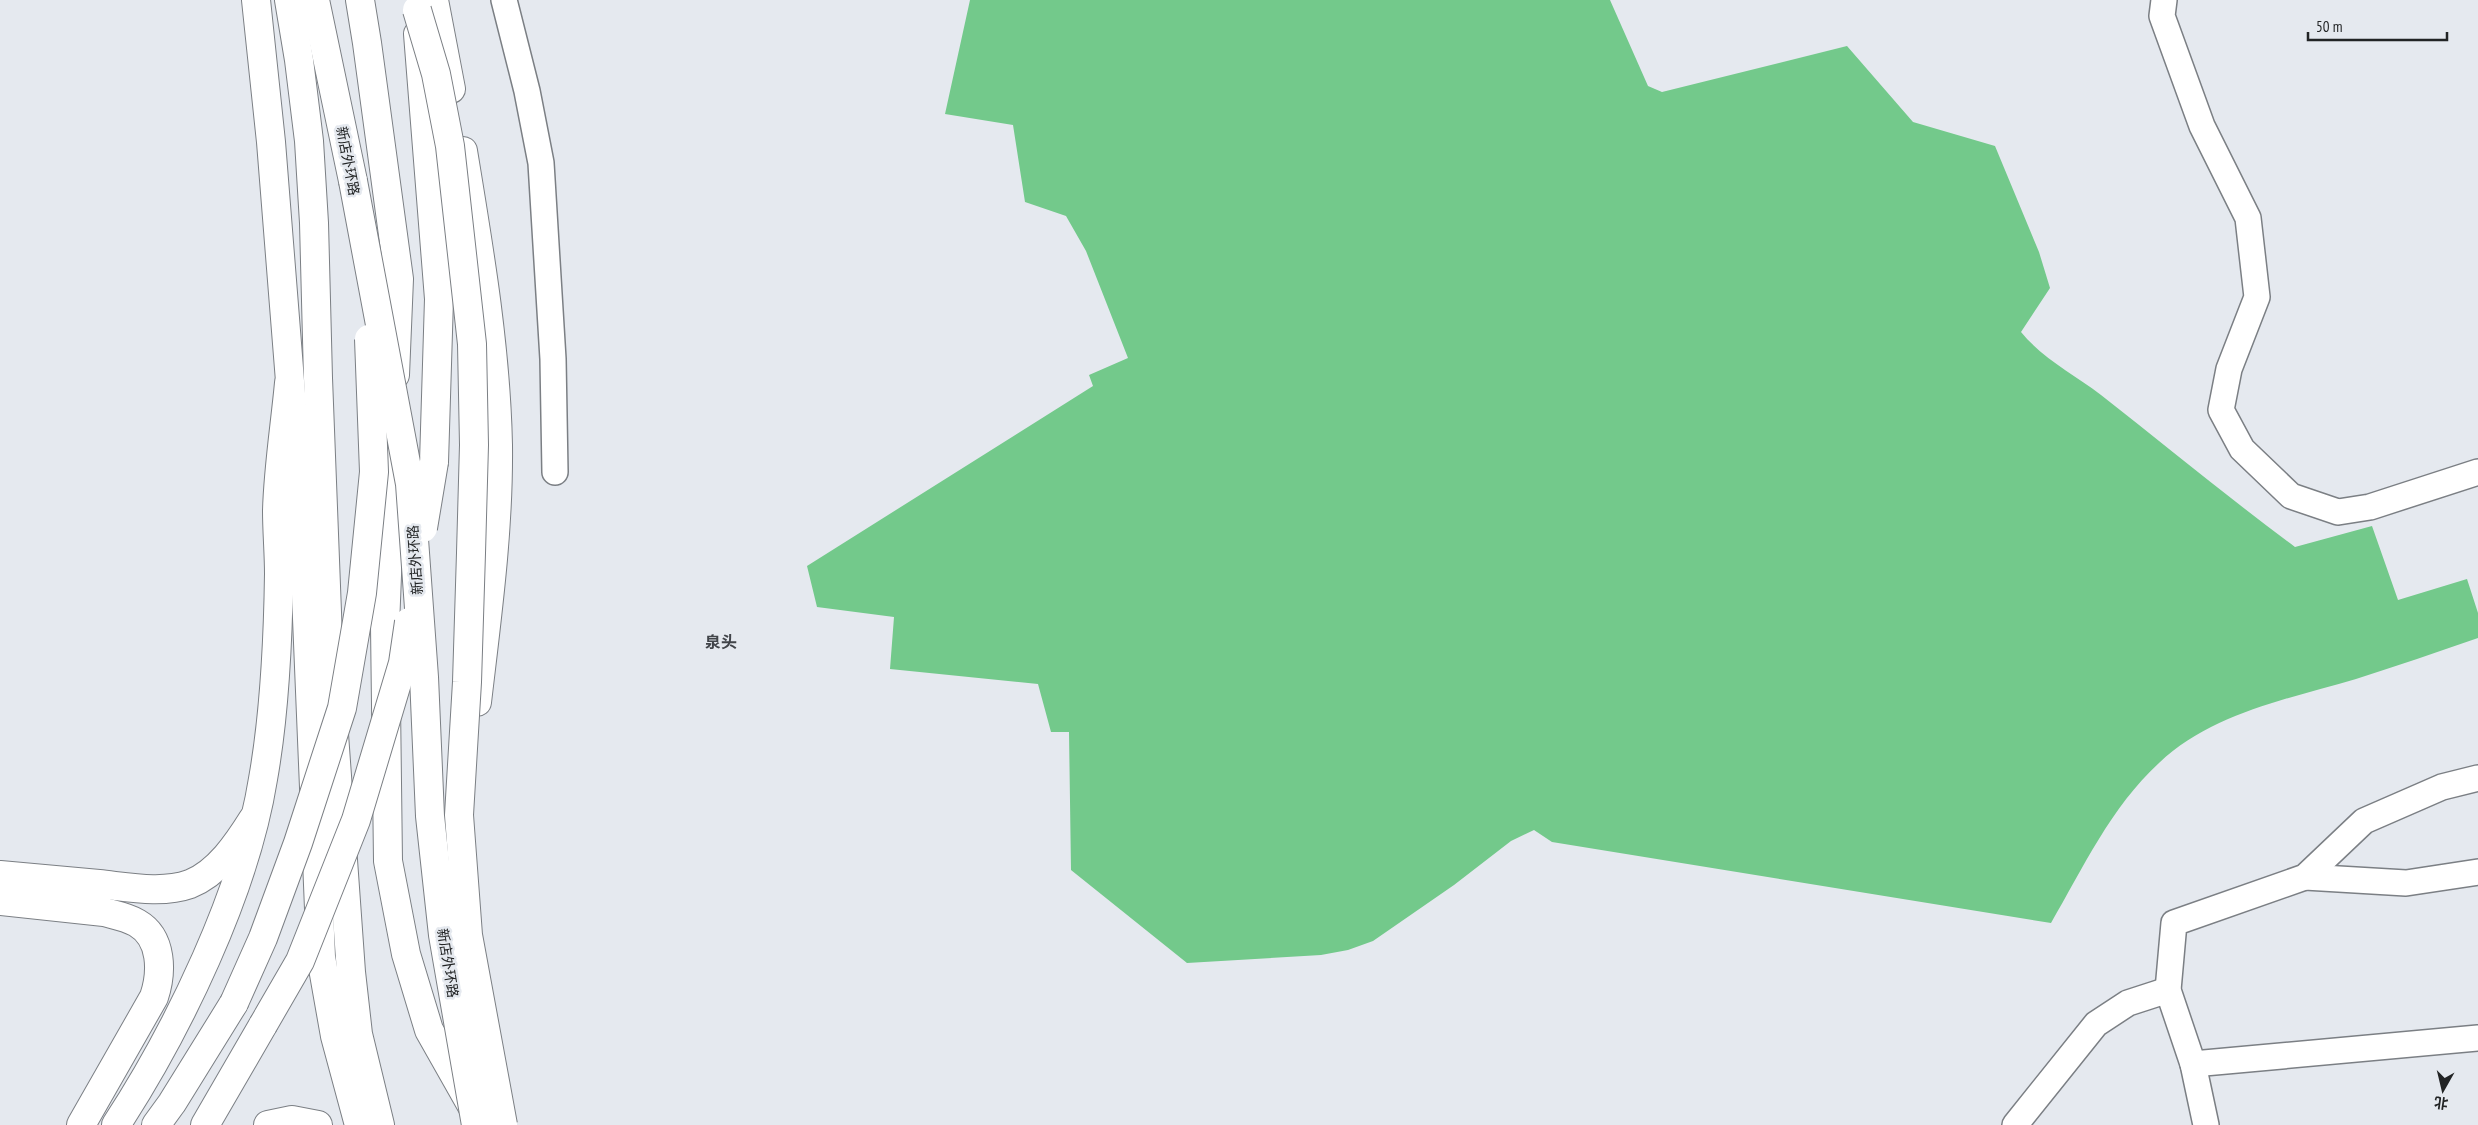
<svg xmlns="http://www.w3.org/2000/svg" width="2478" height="1125" font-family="'PT Sans Narrow','Noto Sans SC',sans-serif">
	<rect width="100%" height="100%" fill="#e5e9ef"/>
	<!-- forest -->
	<path fill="#73c98b" d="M970 0H1610L1648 86 1662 92 1847 46 1913 122 1995 146 2039 252 2050 288 2021 332C2043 359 2074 374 2101 395 2166 446 2229 498 2295 547L2372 526 2398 600 2467 579 2478 613V638C2437 652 2397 666 2356 679 2288 699 2212 713 2159 763 2111 807 2083 868 2051 923L1552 842 1534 830 1511 841 1454 885 1373 941 1348 950 1321 955 1187 963 1071 870 1069 732H1051L1038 684 890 669 894 617 817 607 807 566 1093 386 1089 375 1128 358 1086 251 1066 216 1025 202 1013 125 945 114Z"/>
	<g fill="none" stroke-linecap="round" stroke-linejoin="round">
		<defs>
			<g id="minor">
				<path d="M504 0 527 91 541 163 553 359 555 472"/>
				<path d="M2164 0 2162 16 2202 126 2248 218 2257 297 2229 369 2221 410 2242 449 2291 496 2338 512 2370 507 2478 472"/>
				<path d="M2305 877 2406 883 2478 872"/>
				<path d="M2193 1064 2478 1038"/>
				<path d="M2015 1125 2096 1024 2128 1003 2168 990"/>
				<path d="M2206 1125 2193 1064 2168 990 2174 923 2305 877 2364 821 2442 787 2478 778"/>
			</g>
			<g id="major">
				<path d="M256 0 271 142 305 570 321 957 335 1036 359 1125"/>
				<path d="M360 0 367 43 399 279 395 375"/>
				<path d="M393 423 385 626 388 861 406 954 429 1030 472 1106"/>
				<path d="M0 875C33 878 66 881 99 884 128 887 162 894 190 884 218 873 238 843 253 819"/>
				<path d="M0 901 104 912C115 915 127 917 137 923 163 938 162 973 154 997L81 1125"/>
			</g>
			<g id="highway">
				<path d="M289 0 299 60 309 141 314 223 318 378 329 664 351 972 358 1034 380 1125"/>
				<path d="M315 0 353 181"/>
				<path d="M434 0 451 89"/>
				<path d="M418 34 439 299 434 462"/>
				<path d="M463 151C479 248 496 347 498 445 499 531 487 617 477 702"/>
				<path d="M116 1125C178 1030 245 892 263 779 275 712 278 642 279 574 279 553 277 532 277 511 278 469 285 426 289 383"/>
				<path d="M156 1125 172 1103 234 1003"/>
				<path d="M205 1125 263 1025"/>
				<path d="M268 1125 292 1120 318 1125"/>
			</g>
		</defs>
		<!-- minor casing -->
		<use href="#minor" stroke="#7b7f84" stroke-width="28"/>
		<!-- major casing -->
		<use href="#major" stroke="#7b7f84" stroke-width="30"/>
		<!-- highway casing -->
		<use href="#highway" stroke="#7b7f84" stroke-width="30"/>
		<!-- minor -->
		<use href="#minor" stroke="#fff" stroke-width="25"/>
		<!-- major -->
		<use href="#major" stroke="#fff" stroke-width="28"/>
		<!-- highway -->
		<use href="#highway" stroke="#fff" stroke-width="28"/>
		<defs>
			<g id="highway-bridge">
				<path d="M417 10 436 74 450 146 472 344 474 445 471 553 467 682 459 815 468 935 503 1125"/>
				<path d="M353 181 410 484 424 677 430 816 443 935 476 1125"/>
				<path d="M423 528 434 462"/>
				<path d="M234 1003 263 938 298 843 342 708 362 593 374 472 369 339"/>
				<path d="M263 1025 300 961 356 820 403 663 409 622"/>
			</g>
		</defs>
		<!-- highway-bridge casing -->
		<use href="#highway-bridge" stroke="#7b7f84" stroke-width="30" stroke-linecap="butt"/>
		<!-- highway-bridge -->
		<use href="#highway-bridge" stroke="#fff" stroke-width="28"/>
	</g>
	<g text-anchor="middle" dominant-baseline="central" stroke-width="5" stroke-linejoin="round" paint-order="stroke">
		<!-- street labels -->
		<g font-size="14" fill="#222425" stroke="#e5e9ef">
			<text transform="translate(348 161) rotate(79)">新店外环路</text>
			<text transform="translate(415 560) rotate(-94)">新店外环路</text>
			<text transform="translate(448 963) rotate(81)">新店外环路</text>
		</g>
		<!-- quarter labels -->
		<g font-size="16" font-weight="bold" fill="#414449" stroke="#e5e9ef">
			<text x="721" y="642">泉头</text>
		</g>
	</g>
	<!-- north arrow -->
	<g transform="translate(2443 1090) rotate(188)" stroke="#e5e9ef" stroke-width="4" paint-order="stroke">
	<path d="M0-4L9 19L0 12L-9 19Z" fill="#222425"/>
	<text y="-8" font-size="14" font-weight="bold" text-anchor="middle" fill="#222425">北</text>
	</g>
	<!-- scale -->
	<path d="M2308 32v8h139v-8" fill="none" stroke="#222425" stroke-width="2.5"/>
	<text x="2316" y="32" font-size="15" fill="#222425" stroke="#e5e9ef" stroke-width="4" paint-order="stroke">50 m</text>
</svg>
